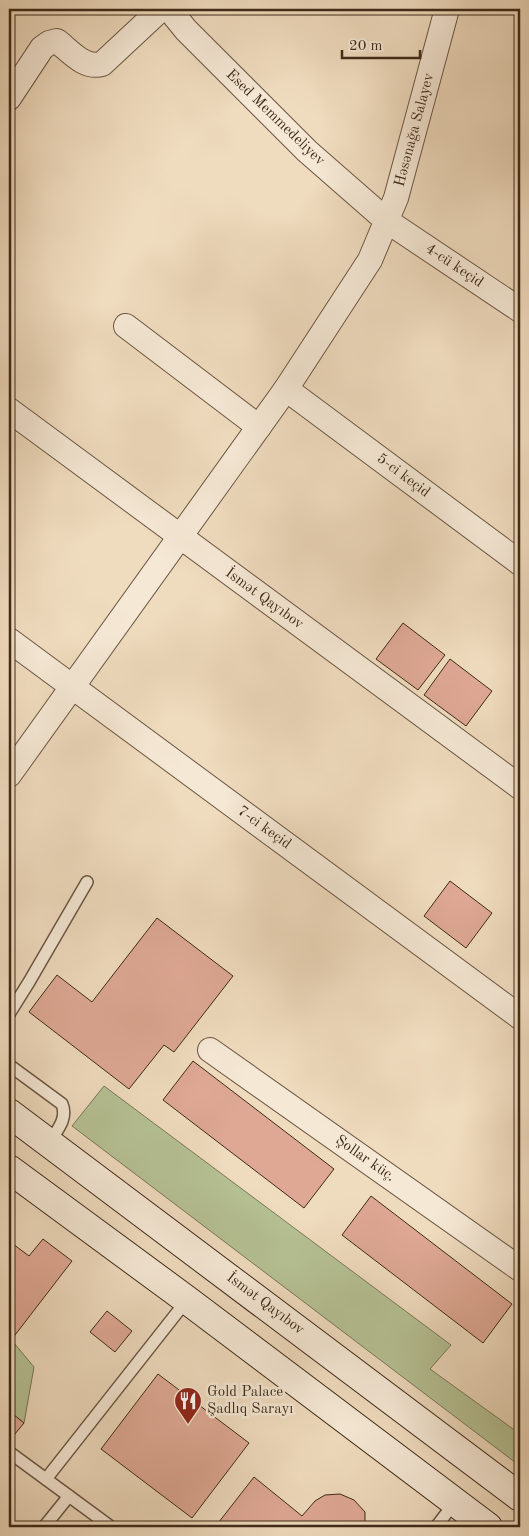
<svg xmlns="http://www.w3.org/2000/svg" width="529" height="1536" font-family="'Old Standard TT',serif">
	<rect width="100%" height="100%" fill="#efdbbe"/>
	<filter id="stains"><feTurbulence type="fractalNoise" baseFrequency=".004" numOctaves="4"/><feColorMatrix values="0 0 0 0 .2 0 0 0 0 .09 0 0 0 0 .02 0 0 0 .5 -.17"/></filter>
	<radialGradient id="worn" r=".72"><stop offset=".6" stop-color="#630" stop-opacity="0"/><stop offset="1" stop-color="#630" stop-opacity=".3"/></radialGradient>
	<!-- green -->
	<g fill="#b5c194" stroke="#7a7656">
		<path d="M104 1086 451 1345 430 1369 520 1434V1466L72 1126Z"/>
		<path d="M9 1337 34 1367 24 1423 9 1411Z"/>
	</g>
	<!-- building -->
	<g fill="#dea894" stroke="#3f2a18">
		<path d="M403 623 445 655 418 690 376 659Z"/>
		<path d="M450 659 492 691 466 726 424 695Z"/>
		<path d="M450 881 492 913 466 948 424 916Z"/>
		<path d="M157 918 233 976 174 1052 164 1045 129 1089 29 1012 57 975 92 1002Z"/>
		<path d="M193 1061 334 1169 304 1208 163 1100Z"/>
		<path d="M371 1196 512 1304 483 1343 342 1235Z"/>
		<path d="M43 1239 72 1261 12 1339 9 1337V1241L29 1256Z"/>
		<path d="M107 1311 132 1331 115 1352 90 1332Z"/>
		<path d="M158 1374 249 1443 192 1518 101 1449Z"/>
		<path d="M9 1411 24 1423 10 1440 9 1439Z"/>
		<path d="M254 1477 302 1516 315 1501 325 1495 340 1494 354 1500 365 1512V1527H215Z"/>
	</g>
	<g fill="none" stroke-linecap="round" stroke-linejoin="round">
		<defs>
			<g id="lane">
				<path d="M9 1014 29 982 87 882"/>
				<path d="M9 1065 62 1104C68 1119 57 1130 49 1143"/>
				<path d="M9 1452 111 1527"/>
				<path d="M46 1479 187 1300"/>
				<path d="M44 1527 69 1496"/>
				<path d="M436 1527 455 1502"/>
			</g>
			<g id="street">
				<path d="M169 9 186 30 307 151 387 221 520 310"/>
				<path d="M9 98 42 48 49 43 57 41C70 51 84 69 102 64L161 9"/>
				<path d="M126 326 259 427"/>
				<path d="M286 389 520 563"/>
				<path d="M9 410 520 787"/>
				<path d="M9 640 520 1017"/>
				<path d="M9 775 286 389 370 260 396 198 447 9"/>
				<path d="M210 1050 520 1269"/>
			</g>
			<g id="secondary">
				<path d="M9 1113 520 1497"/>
				<path d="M9 1169 187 1300 488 1527"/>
			</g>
		</defs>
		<!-- lane casing -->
		<use href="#lane" stroke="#6b5642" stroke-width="14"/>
		<!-- street casing -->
		<use href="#street" stroke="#6b5642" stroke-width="26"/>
		<!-- secondary casing -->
		<use href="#secondary" stroke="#3f2a18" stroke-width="30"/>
		<!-- lane -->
		<use href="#lane" stroke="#f5e8d5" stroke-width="11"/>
		<!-- street -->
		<use href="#street" stroke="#f5e8d5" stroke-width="24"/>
		<!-- secondary -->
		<use href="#secondary" stroke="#f5e8d5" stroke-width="28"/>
	</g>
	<!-- icons -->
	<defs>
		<symbol id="restaurant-pin" viewBox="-11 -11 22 30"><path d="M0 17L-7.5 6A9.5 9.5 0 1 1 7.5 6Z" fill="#8f2418" stroke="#f5e8d5"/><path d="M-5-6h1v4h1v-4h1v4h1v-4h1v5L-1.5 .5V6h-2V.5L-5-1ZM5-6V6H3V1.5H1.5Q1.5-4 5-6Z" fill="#fff"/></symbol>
	</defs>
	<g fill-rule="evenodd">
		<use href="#restaurant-pin" x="172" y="1385" width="32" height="43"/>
	</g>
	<g text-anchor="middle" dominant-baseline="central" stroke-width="5" stroke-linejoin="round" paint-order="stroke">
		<!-- street labels -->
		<g font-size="15" fill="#3f2a18" stroke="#f5e8d5">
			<text transform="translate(275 118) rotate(44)">Esed Memmedeliyev</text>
			<text transform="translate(415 130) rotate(-75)">Həsənağa Salayev</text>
			<text transform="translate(454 266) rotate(34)">4-cü keçid</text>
			<text transform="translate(403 476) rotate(37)">5-ci keçid</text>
			<text transform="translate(264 599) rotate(36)">İsmət Qayıbov</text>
			<text transform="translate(264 828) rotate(36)">7-ci keçid</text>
			<text transform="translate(365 1159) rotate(35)">Şollar küç.</text>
			<text transform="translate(265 1304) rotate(37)">İsmət Qayıbov</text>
		</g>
		<!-- poi labels -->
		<g font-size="15" fill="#3f2a18" stroke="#f5e8d5" text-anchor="start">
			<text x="207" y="1392">Gold Palace<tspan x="207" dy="17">Şadlıq Sarayı</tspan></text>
		</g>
	</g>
	<!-- margin -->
	<rect width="529" height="1536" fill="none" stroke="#efdbbe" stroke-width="30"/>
	<rect x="10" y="10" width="509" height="1516" fill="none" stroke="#3f2a18" stroke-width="2.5"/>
	<rect x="15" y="15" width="499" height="1506" fill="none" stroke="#3f2a18"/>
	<!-- scale -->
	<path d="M342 50v8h78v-8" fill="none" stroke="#3f2a18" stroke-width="2.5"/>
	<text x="349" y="50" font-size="15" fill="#3f2a18" stroke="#f5e8d5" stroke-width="4" paint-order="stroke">20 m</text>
	<rect width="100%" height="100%" filter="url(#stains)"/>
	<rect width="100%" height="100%" fill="url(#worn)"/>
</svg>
